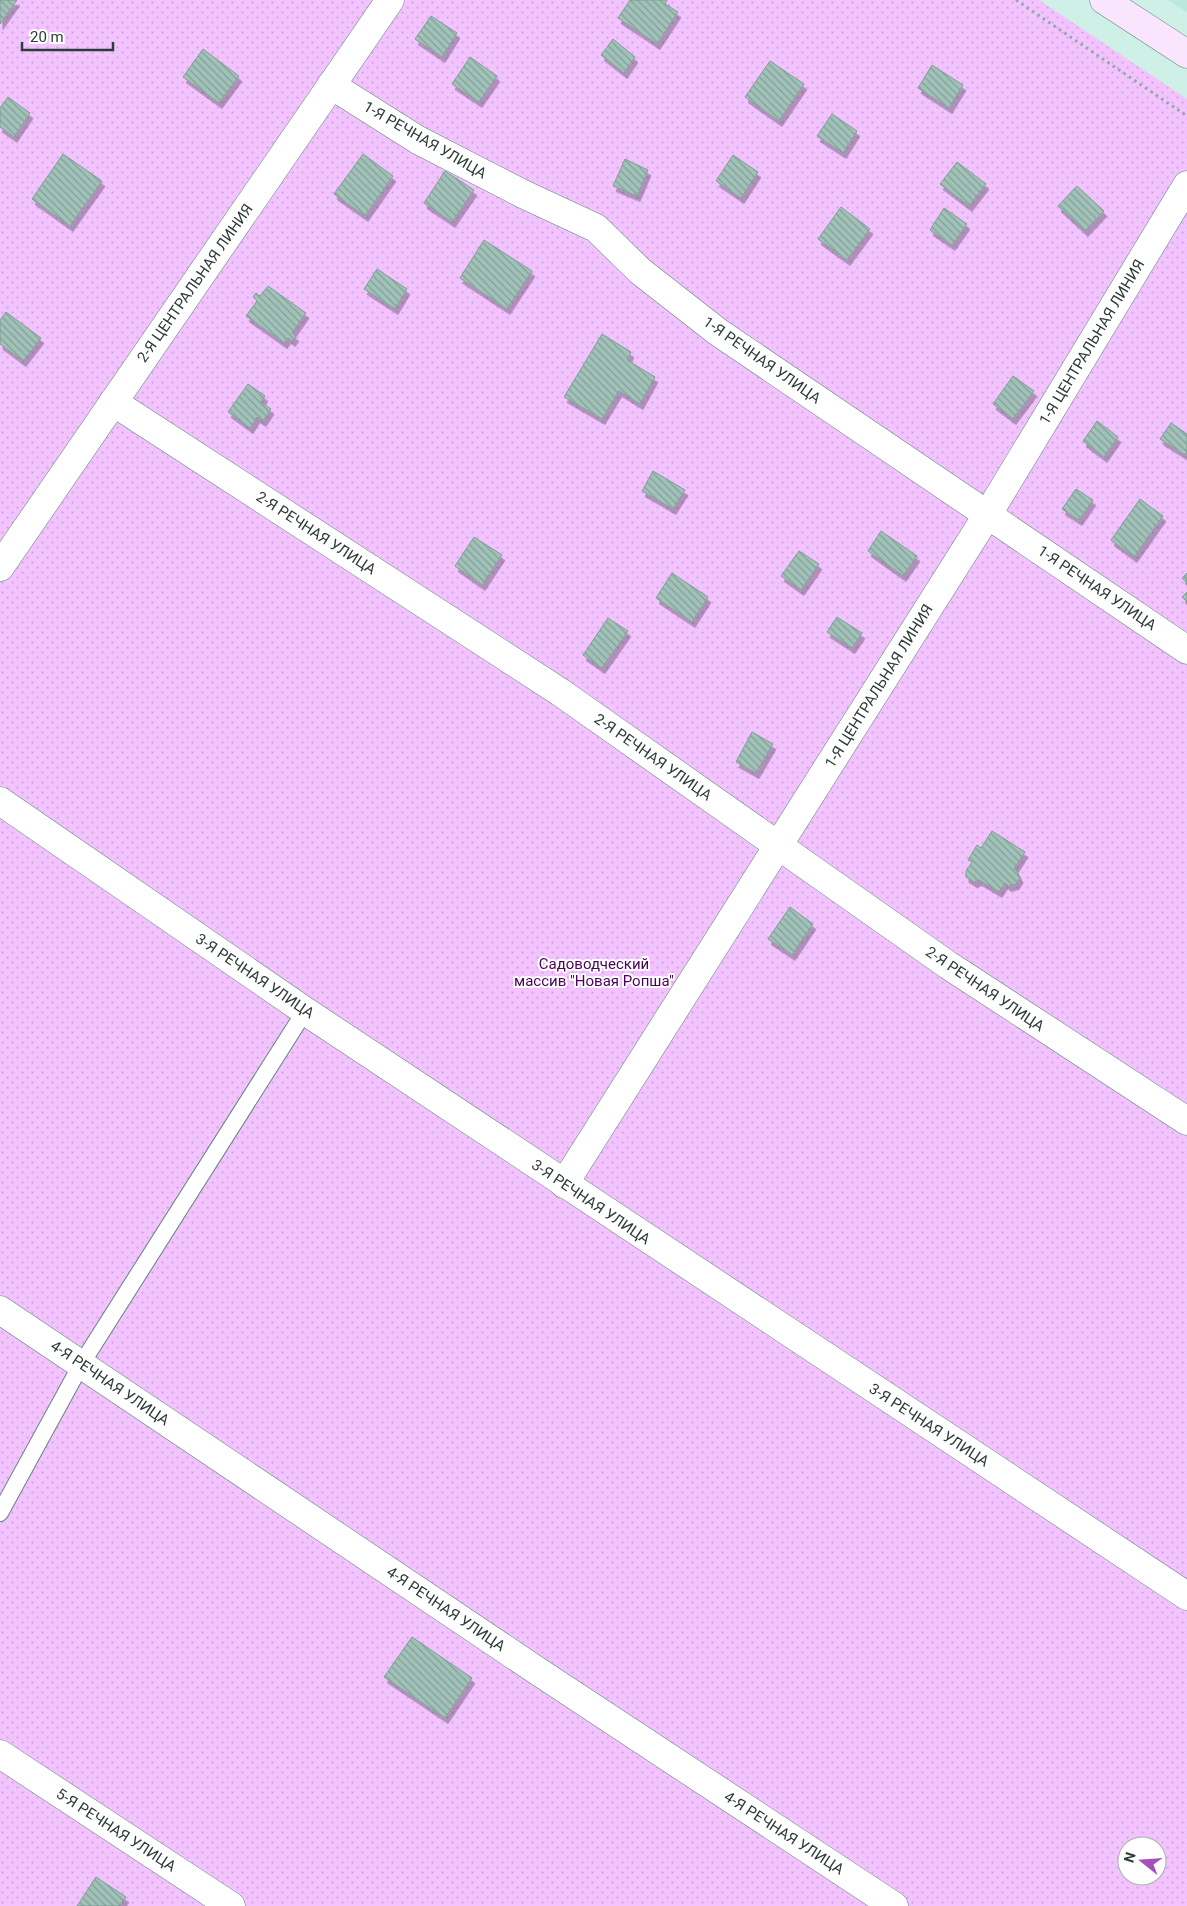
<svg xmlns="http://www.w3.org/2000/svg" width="1187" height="1906" font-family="Roboto,sans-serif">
	<defs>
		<pattern id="park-dots" width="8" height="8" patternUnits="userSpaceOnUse" patternTransform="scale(1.25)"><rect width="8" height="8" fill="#f2c3ff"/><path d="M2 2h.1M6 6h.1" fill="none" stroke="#d0a8db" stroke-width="1.8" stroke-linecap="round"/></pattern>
		<pattern id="building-back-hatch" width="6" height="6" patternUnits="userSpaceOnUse" patternTransform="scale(1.25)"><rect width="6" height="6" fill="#a1c2b8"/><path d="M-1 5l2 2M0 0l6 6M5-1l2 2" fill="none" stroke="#849f97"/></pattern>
		<filter id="shadow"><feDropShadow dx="3" dy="5.5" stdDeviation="0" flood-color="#0004"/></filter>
	</defs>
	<rect width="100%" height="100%" fill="#cff0e7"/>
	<!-- built -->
	<path fill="#bce7db" d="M1168 0H1187V12Z"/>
	<!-- park -->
	<path fill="url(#park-dots)" fill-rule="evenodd" d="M0 0H1039L1187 99V1906H0ZM1127 1846H1157V1876H1127Z"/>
	<!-- building -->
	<g fill="url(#building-back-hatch)" stroke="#7f9e96" filter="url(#shadow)">
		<path d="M0 0H17L0 24Z"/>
		<path d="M630 0H667L665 4 678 12 657 44 618 18Z"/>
		<path d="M431 16 457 33 442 57 415 39Z"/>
		<path d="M613 39 635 57 624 73 601 55Z"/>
		<path d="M203 49 239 76 219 103 183 77Z"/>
		<path d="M470 57 497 76 479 102 452 84Z"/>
		<path d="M770 61 804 84 779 121 745 97Z"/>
		<path d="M932 65 963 85 949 108 918 88Z"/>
		<path d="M8 97 30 113 14 137 0 127V108Z"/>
		<path d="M832 114 857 131 843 153 817 136Z"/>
		<path d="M63 154 102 181 70 226 32 199Z"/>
		<path d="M363 154 393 176 365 216 334 194Z"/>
		<path d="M733 155 758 172 741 198 716 181Z"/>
		<path d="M625 159 648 170 637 196 613 186Z"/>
		<path d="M957 162 986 184 969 206 940 184Z"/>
		<path d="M445 171 474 190 452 222 424 203Z"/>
		<path d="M1077 186 1104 211 1085 231 1058 206Z"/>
		<path d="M841 207 870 229 847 260 818 239Z"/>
		<path d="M944 208 967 224 952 245 930 230Z"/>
		<path d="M484 240 532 271 507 309 460 278Z"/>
		<path d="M377 269 407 289 395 309 364 289Z"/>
		<path d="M268 286 306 313 292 333 296 336 292 341 288 338 284 343 246 316 257 301 253 297 256 293 260 296Z"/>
		<path d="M6 312 41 338 23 361 0 344V320Z"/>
		<path d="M602 334 631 352 627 360 655 377 640 404 619 391 602 419 564 397Z"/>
		<path d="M1013 376 1034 391 1013 419 993 404Z"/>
		<path d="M248 384 265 396 261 402 271 409 263 421 257 417 250 428 228 412Z"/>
		<path d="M1097 421 1118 437 1104 457 1083 441Z"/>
		<path d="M1171 423 1187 434V452L1185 455 1160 439Z"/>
		<path d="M653 471 685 490 673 509 642 491Z"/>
		<path d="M1076 489 1093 500 1079 520 1062 509Z"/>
		<path d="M1140 499 1163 516 1134 557 1111 540Z"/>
		<path d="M881 531 917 556 903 576 868 551Z"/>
		<path d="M474 537 502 555 482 585 455 566Z"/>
		<path d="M799 551 819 564 801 590 781 576Z"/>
		<path d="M672 573 708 597 692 622 656 598Z"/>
		<path d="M1187 573V583L1182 578Z"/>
		<path d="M1187 592V602L1182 597Z"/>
		<path d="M837 617 862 633 852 648 827 632Z"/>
		<path d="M608 618 628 631 602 668 583 655Z"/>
		<path d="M752 732 773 744 756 773 736 762Z"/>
		<path d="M992 831 1025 852 1014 869 1017 871 1020 878 1016 884 1008 886 1005 883 999 892 979 880 974 882 966 877V871L972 862 968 860 977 845 981 848Z"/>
		<path d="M790 907 813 924 792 955 768 939Z"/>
		<path d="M412 1637 472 1678 445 1718 384 1677Z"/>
		<path d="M96 1877 126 1897 119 1906H77Z"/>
	</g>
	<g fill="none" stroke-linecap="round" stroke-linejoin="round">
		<defs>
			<path id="lane" d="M0 1513 82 1363 305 1011"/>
			<g id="street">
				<path d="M331 85 418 140 523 194 596 228 640 271 718 332 1187 650"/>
				<path d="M113 402 560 692 948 965 1187 1121"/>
				<path d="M0 567 390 0"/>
				<path d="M0 801 305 1011 1187 1596"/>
				<path d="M564 1184 988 514 1187 185"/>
				<path d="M0 1310 539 1672 894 1906"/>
				<path d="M0 1754 231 1906"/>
			</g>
			<path id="secondary" d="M1104 0 1187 54"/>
		</defs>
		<!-- lane casing -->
		<use href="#lane" stroke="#65847c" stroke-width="18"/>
		<!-- street casing -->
		<use href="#street" stroke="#65847c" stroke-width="29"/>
		<!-- secondary casing -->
		<use href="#secondary" stroke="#65847c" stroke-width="29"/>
		<!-- path -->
		<path stroke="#90aaa3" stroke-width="3" stroke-dasharray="2.5 4" stroke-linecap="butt" d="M1016 0 1187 116"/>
		<!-- lane -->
		<use href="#lane" stroke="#fff" stroke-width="16"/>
		<!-- street -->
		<use href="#street" stroke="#fff" stroke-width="28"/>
		<!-- secondary -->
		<use href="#secondary" stroke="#f9e6fe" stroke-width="28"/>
	</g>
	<g text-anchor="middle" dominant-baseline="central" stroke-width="4" stroke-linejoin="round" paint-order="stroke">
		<!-- street labels -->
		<g font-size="15" fill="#2e3c38" stroke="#fff">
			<text transform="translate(425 140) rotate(30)">1-Я РЕЧНАЯ УЛИЦА</text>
			<text transform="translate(195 283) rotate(-55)">2-Я ЦЕНТРАЛЬНАЯ ЛИНИЯ</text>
			<text transform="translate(1092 342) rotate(-59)">1-Я ЦЕНТРАЛЬНАЯ ЛИНИЯ</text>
			<text transform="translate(762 360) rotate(35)">1-Я РЕЧНАЯ УЛИЦА</text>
			<text transform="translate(316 533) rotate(33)">2-Я РЕЧНАЯ УЛИЦА</text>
			<text transform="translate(1097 588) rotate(34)">1-Я РЕЧНАЯ УЛИЦА</text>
			<text transform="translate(879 686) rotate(-58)">1-Я ЦЕНТРАЛЬНАЯ ЛИНИЯ</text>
			<text transform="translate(653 757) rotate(35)">2-Я РЕЧНАЯ УЛИЦА</text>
			<text transform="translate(255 976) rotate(34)">3-Я РЕЧНАЯ УЛИЦА</text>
			<text transform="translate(985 989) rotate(34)">2-Я РЕЧНАЯ УЛИЦА</text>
			<text transform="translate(591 1202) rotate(34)">3-Я РЕЧНАЯ УЛИЦА</text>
			<text transform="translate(110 1383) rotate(34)">4-Я РЕЧНАЯ УЛИЦА</text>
			<text transform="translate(929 1425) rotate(33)">3-Я РЕЧНАЯ УЛИЦА</text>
			<text transform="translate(446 1609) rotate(34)">4-Я РЕЧНАЯ УЛИЦА</text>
			<text transform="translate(116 1830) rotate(33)">5-Я РЕЧНАЯ УЛИЦА</text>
			<text transform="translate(784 1833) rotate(33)">4-Я РЕЧНАЯ УЛИЦА</text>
		</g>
		<!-- park labels -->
		<g font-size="15" fill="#4e005e" stroke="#fff">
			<text x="594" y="964">Садоводческий<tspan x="594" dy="17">массив "Новая Ропша"</tspan></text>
		</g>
	</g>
	<!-- north arrow -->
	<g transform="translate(1142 1861) rotate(287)"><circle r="24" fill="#ffffff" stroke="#abb1af"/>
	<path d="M0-4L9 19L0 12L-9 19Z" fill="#a650bd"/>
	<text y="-8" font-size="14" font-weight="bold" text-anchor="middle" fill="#2e3c38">N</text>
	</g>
	<!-- scale -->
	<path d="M22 42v8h91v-8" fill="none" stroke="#2e3c38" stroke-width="2.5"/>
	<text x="30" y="42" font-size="15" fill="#2e3c38" stroke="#ffffff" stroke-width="4" paint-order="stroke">20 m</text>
</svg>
